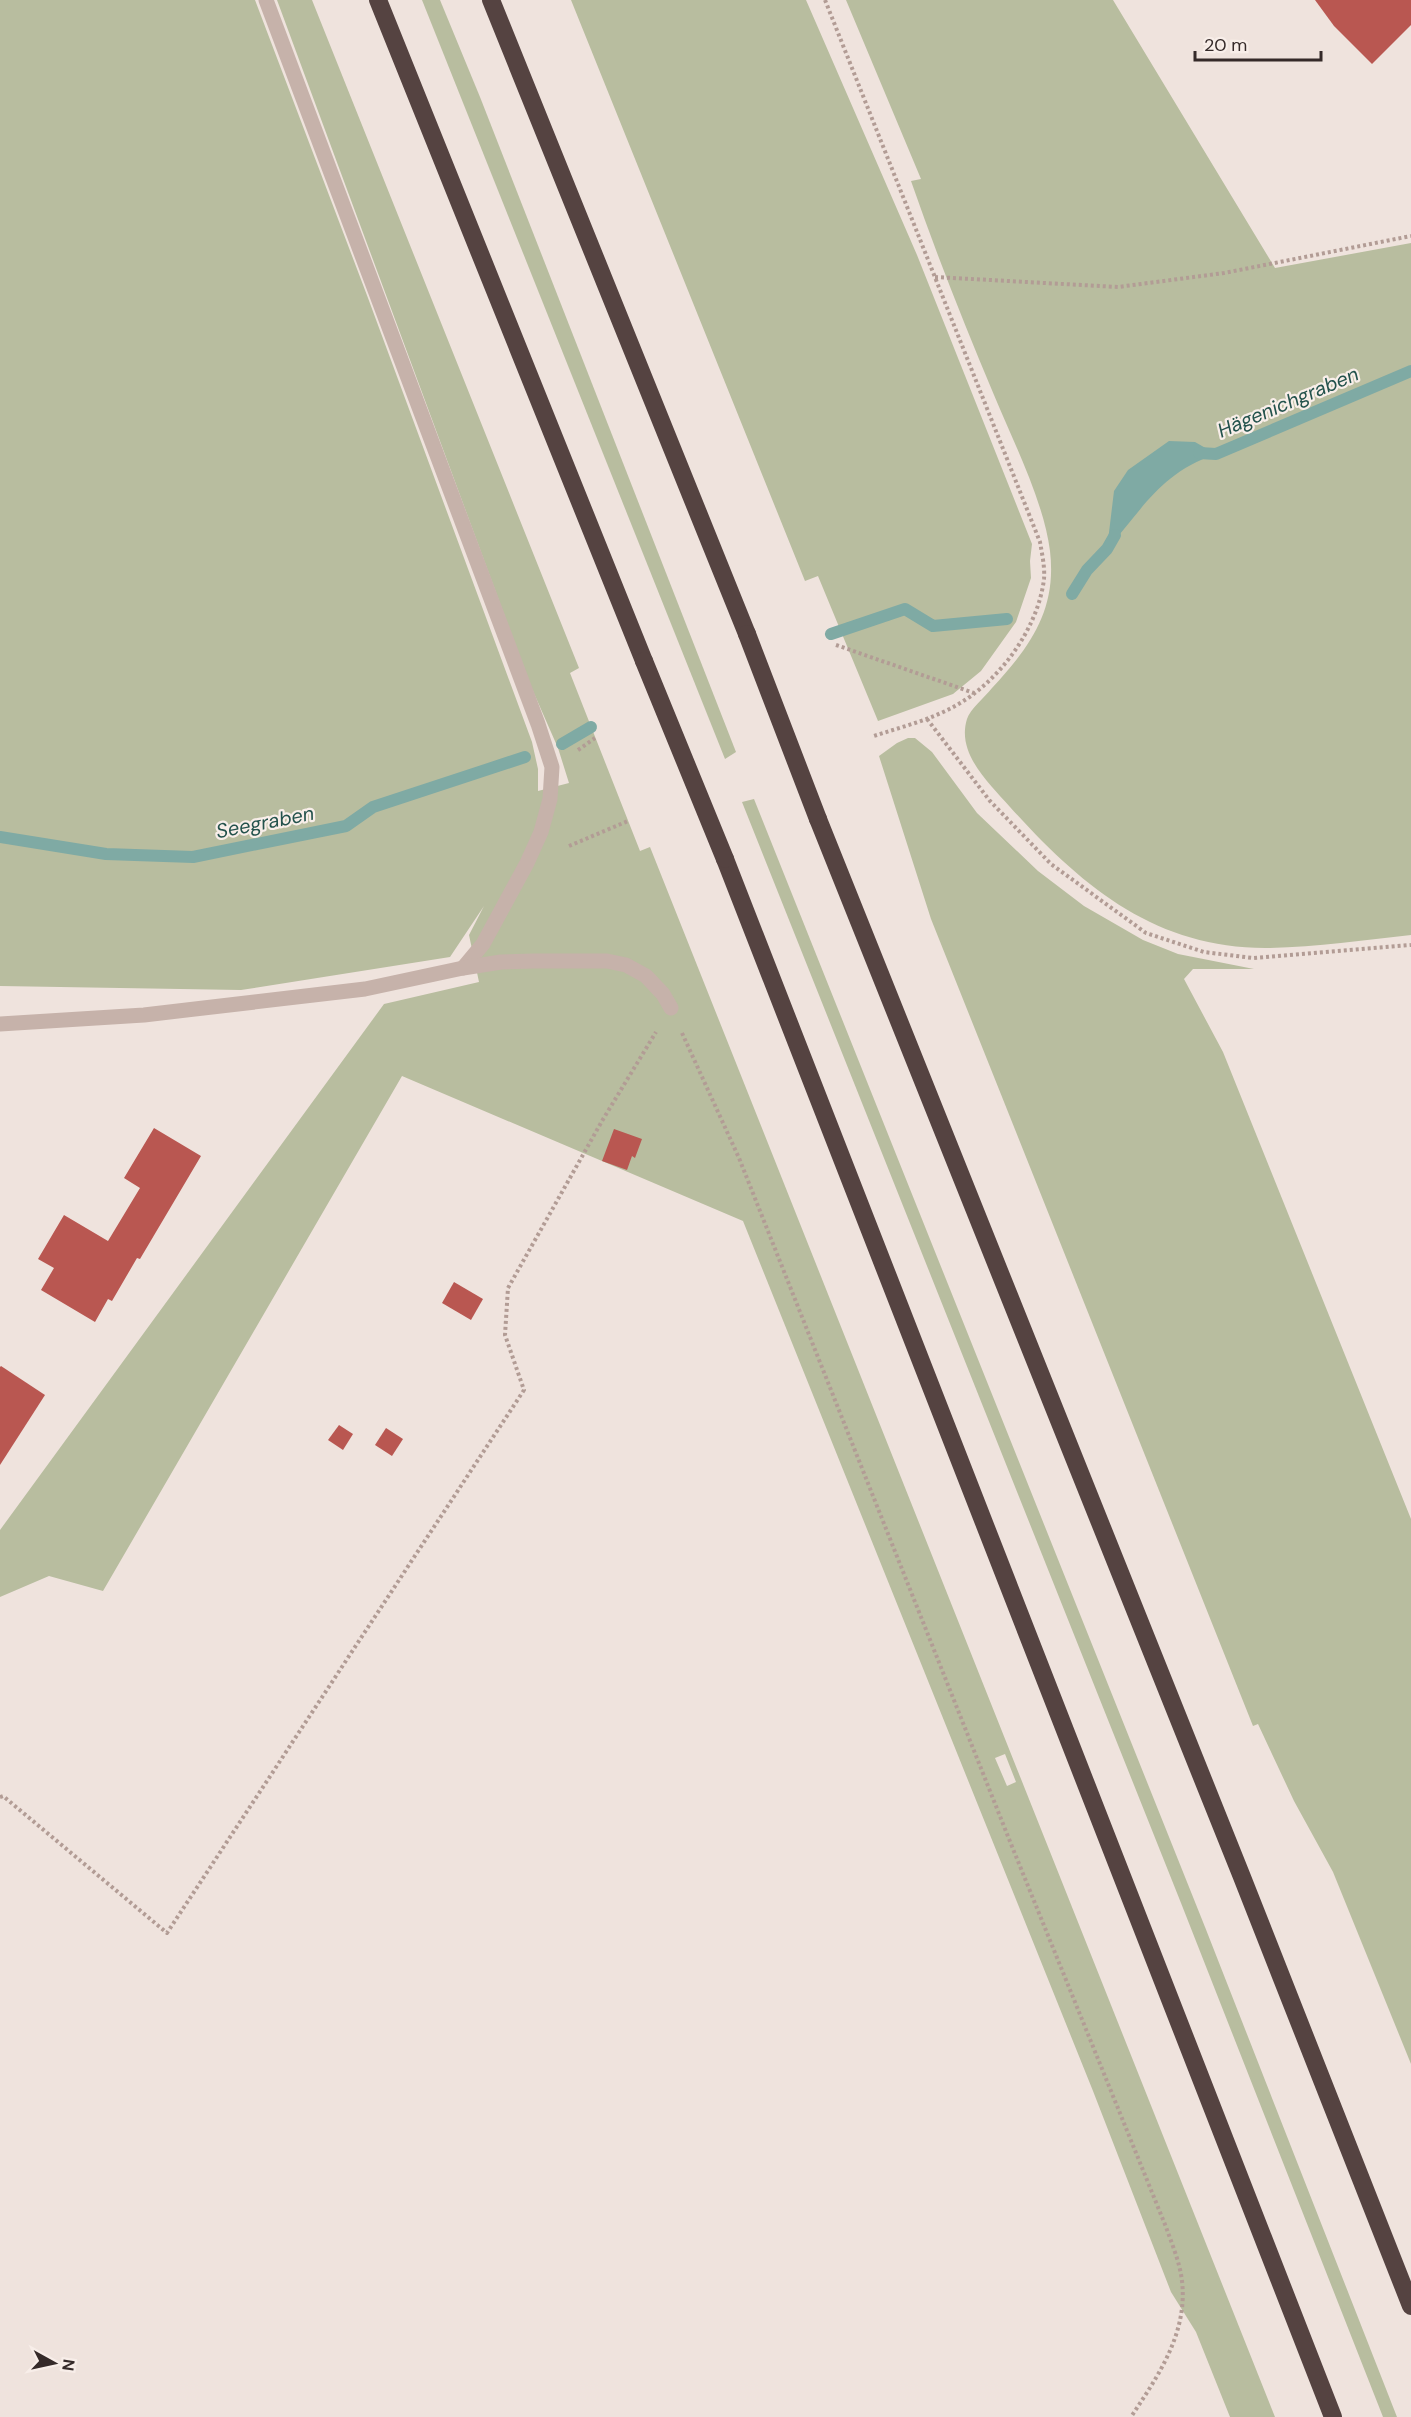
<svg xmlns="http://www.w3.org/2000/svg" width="1411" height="2417" font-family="'DM Sans',sans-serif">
	<rect width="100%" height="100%" fill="#efe3dd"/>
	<!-- green -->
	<g fill="#b8bd9f" fill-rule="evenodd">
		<path d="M0 0H255L368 298 532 742 538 769V791L569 783 558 748 529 682 277 0H312L579 668 570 673 640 851 650 847 1275 2417H1230L1196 2332 1171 2292 1093 2091 743 1221 402 1076 103 1591 49 1576 0 1597V1530L384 1004 479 982 469 935 484 906 450 957 241 990 0 986ZM1005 1754 1016 1782 1007 1786 995 1758Z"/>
		<path d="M422 0H440L480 97 736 752 725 759Z"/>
		<path d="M571 0H806L917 255 1032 544 1030 561 1031 578 1016 622 981 671 953 694 878 721 818 576 805 581Z"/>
		<path d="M846 0H1113L1275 268 1411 243V935C1364 940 1316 947 1268 948 1156 949 1082 887 1010 807 990 784 956 754 967 719 970 709 985 697 992 688 1030 647 1057 610 1050 551 1044 502 1013 441 994 395 964 324 936 253 911 181L921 179Z"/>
		<path d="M908 738H915L932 752 977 813 1038 871 1084 906 1143 940 1178 954 1254 969H1193L1184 979 1223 1052 1411 1519V2064L1333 1872 1294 1801 1258 1724 1253 1726 931 919 879 756 897 743Z"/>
		<path d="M754 799 1205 1927 1397 2417H1383L1181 1903 742 802Z"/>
	</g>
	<!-- water -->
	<path fill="#7faaa4" d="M1169 441 1195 442 1216 454C1159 474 1145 507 1107 549L1114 491 1128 470Z"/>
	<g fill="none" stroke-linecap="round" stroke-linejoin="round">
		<!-- stream -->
		<g stroke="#7faaa4" stroke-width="12">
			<path d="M1199 453 1216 454 1411 371"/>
			<path d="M1072 594 1087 570 1107 549 1115 535"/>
			<path d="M831 634 905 609 933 626 1007 619"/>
			<path d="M562 744 591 727"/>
			<path d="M0 837 106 854 193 857 346 826 373 807 525 757"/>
		</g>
	</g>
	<!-- building -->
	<g fill="#b95751">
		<path d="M1315 0H1411V25L1372 64 1334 26Z"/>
		<path d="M154 1128 201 1156 140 1259 137 1258 112 1301 108 1299 95 1322 41 1290 54 1268 38 1259 64 1215 108 1241 140 1188 124 1178Z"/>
		<path d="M614 1129 642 1139 635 1158 632 1156 627 1170 602 1161Z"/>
		<path d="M454 1282 483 1299 471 1320 442 1303Z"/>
		<path d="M1 1366 45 1395 0 1465V1367Z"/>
		<path d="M339 1425 353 1434 343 1450 328 1440Z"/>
		<path d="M386 1428 403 1439 392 1456 375 1445Z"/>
	</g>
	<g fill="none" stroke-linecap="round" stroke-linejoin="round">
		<!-- path -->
		<g stroke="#b29c95" stroke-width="4" stroke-dasharray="3 3" stroke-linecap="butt">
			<path d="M825 0 1040 542C1042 554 1045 567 1044 579 1038 629 999 682 955 706 930 720 901 727 874 736"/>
			<path d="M935 277 1118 287 1224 273 1411 236"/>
			<path d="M836 645 974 693"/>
			<path d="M927 719 990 801 1051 864 1146 933 1204 952 1253 958 1411 945"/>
			<path d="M578 750 595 738"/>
			<path d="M569 846 628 821"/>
			<path d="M682 1033 739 1158 1011 1844 1166 2227C1172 2244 1180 2263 1182 2281 1188 2333 1158 2376 1131 2417"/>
			<path d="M0 1797 3 1796 167 1933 524 1390 505 1335 508 1288 602 1121 656 1032"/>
		</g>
		<!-- minor -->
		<g stroke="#c6b2aa" stroke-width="15">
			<path d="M266 0 538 724 552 767 550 799 541 832 527 863 483 944 463 968"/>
			<path d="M0 1024 144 1015 365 989 463 968 501 962 534 961H607L626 965 646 976 663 994 671 1008"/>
		</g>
		<!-- highway -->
		<g stroke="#554341" stroke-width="18">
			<path d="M378 0 644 661"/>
			<path d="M491 0 747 634"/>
			<path d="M818 819 1242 1877 1411 2306"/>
			<path d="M725 859 1333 2417"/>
		</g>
		<!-- highway-bridge -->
		<g stroke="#554341" stroke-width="18">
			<path d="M747 634 818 819"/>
			<path d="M644 661 725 859"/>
		</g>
	</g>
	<g text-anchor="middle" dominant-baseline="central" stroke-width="4.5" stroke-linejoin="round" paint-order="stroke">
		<!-- water labels -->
		<g font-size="20" font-style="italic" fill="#23524c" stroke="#f8eee9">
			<text transform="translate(1288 402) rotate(-23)">Hägenichgraben</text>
			<text transform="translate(265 822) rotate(-11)">Seegraben</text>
		</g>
	</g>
	<!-- north arrow -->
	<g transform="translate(54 2363) rotate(98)" stroke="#f8eee9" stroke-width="4.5" paint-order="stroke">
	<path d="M0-4.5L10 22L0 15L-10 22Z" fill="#352a29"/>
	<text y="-9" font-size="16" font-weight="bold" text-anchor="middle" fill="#352a29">N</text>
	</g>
	<!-- scale -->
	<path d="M1195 51v9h126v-9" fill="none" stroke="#352a29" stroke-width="3"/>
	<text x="1204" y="51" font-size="18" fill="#352a29" stroke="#f8eee9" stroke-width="4.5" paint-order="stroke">20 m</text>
</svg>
